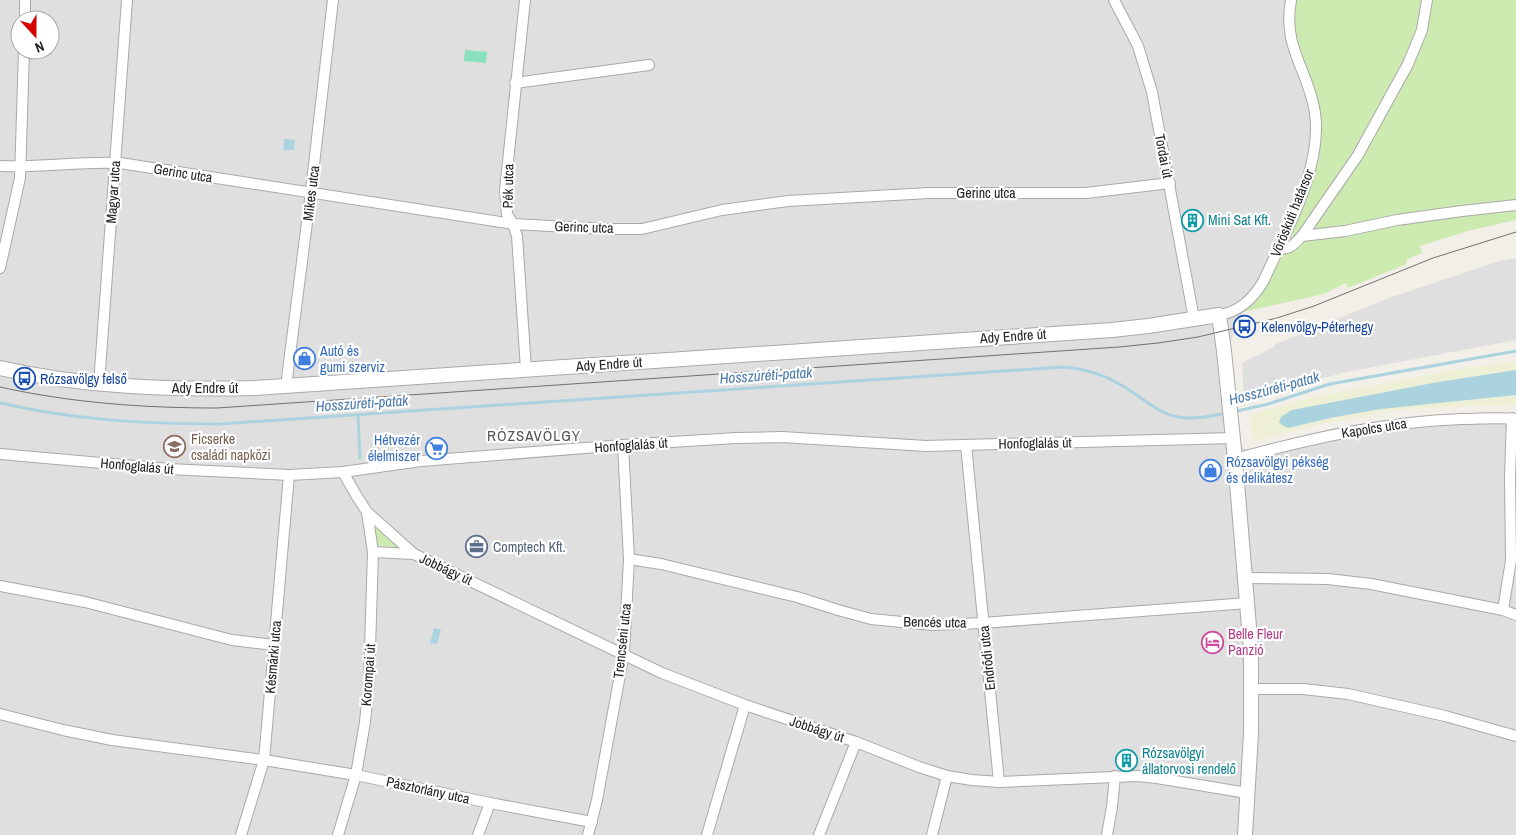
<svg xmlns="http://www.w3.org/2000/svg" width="1516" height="835" font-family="'Archivo Narrow',sans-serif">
	<rect width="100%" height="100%" fill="#f2efe9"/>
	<!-- residential -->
	<g fill="#e0dfdf" fill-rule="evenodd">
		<path d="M0 0H1291L1309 92 1315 153 1263 282 1242 307 1243 312 1230 342 1239 443 1248 451 1334 428 1412 417 1477 413 1516 415V835H0ZM20 20H50V50H20Z"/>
		<path d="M1516 258V340L1347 372 1244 398 1242 363 1274 347 1276 344 1389 298 1499 261Z"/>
	</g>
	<!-- farmland -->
	<path fill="#eef0d5" d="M1516 362V405L1449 407 1399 410 1322 424 1254 441 1249 415 1304 399 1390 382 1470 367Z"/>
	<!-- grass -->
	<g fill="#cdebb0">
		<path d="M1291 0H1516V220L1468 231 1420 246 1422 253 1406 260 1407 264 1348 288 1346 283 1324 294 1243 312 1242 307 1248 302 1303 194 1317 126 1295 55Z"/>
		<path d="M377 525 400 546 399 549 379 545 376 541 373 527Z"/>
	</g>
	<!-- pitch -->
	<path fill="#88e0be" d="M465 50 487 52 486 63 464 61Z"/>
	<!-- water -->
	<g fill="#aad3df">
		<path d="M284 139 295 140 294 150H283Z"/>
		<path d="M1516 370V395L1381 409 1335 417 1288 428 1282 425 1279 422 1281 417 1292 410 1438 382Z"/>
		<path d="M434 628 441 630 437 644 430 643Z"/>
	</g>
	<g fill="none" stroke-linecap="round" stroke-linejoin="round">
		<!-- stream -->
		<g stroke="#aad3df" stroke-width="3">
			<path d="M0 403C74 420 144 424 219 424L1063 367C1082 368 1105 375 1121 385 1140 395 1156 413 1178 417 1193 420 1212 416 1227 413"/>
			<path d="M1233 412 1268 404 1330 384 1516 351"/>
			<path d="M358 415 360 458"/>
		</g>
		<defs>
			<g id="minor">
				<path d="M525 0 505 190 507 214 513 224 517 236 526 369"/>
				<path d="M1114 0 1138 46 1152 92 1194 319"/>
				<path d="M25 20V0"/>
				<path d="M515 83 649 65"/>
				<path d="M0 166C40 168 80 161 120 163L513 224 607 229H642L722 210 788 201 929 193H1086L1170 183"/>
				<path d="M1302 236 1358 155 1408 64 1422 30 1427 0"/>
				<path d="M1278 249C1291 249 1293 245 1302 236L1345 231 1397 220 1462 211 1516 205"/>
				<path d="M0 268 20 178 24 50"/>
				<path d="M1219 315C1239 312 1252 300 1263 282 1285 234 1323 167 1315 113 1309 70 1282 49 1291 0"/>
				<path d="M99 384 127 0"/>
				<path d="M286 386 310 199 333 0"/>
				<path d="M966 445 999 782"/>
				<path d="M0 454 169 469 289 475 343 472 421 461 623 445 736 438 782 437 926 446 1233 438"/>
				<path d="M1235 459C1312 438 1383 422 1462 419 1480 419 1498 417 1516 419"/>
				<path d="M343 472 356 495 367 512 414 554 662 673 745 705 856 742 919 767 947 776 972 780 999 782 1138 776 1157 778 1247 793"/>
				<path d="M373 552 414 554"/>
				<path d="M629 559 661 564 797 597 838 610 871 619 933 625 983 623 1248 603"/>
				<path d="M1246 578 1328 579 1371 584 1503 610 1516 615"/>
				<path d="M0 586 85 602 232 640 274 645"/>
				<path d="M1503 610 1511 560 1510 477 1512 418"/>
				<path d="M1251 689H1303L1348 694 1445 716 1516 736"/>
				<path d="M0 714 63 730 112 740 264 760 356 775 490 803 592 822"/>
				<path d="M241 835 264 760 289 475"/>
				<path d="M338 835 356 775 365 722 369 681 373 552 367 512"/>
				<path d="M478 835 490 803"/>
				<path d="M588 835 597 800 624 653 629 559 623 445"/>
				<path d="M707 835 745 705"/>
				<path d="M819 835 856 742"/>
				<path d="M932 835 947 776"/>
				<path d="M1107 835 1112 807 1115 776"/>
			</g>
			<path id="tertiary" d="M0 368C84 387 169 390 255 388L1112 330 1148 326 1219 315 1224 351 1235 459 1251 651V733L1245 835"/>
		</defs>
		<!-- minor casing -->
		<use href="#minor" stroke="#a9a9a9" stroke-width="12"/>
		<!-- tertiary casing -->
		<use href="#tertiary" stroke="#a9a9a9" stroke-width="16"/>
		<!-- minor -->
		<use href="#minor" stroke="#fff" stroke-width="10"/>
		<!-- tertiary -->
		<use href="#tertiary" stroke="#fff" stroke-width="14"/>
		<!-- tram -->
		<path stroke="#707070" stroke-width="1" d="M0 387C72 403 144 408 217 408L1119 347 1158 343 1198 337 1277 318 1314 306 1433 258 1516 232"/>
	</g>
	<!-- icons -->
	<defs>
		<symbol id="building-ring" viewBox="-11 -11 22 22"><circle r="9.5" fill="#fff" stroke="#0f9aa8" stroke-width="1.5"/><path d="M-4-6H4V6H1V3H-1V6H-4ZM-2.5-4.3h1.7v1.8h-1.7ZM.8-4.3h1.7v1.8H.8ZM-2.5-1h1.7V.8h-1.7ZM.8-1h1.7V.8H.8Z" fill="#0f9aa8"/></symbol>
		<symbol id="bus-ring" viewBox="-11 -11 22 22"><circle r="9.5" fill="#fff" stroke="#1a4fb4" stroke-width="1.5"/><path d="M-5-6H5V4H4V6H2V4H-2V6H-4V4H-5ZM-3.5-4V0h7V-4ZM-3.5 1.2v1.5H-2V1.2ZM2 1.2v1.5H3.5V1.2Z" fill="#1a4fb4"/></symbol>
		<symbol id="shop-ring" viewBox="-11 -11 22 22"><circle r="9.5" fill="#fff" stroke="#3f7fe0" stroke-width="1.5"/><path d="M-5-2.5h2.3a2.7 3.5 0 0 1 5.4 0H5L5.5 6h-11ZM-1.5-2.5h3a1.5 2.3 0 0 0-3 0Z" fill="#3f7fe0"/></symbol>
		<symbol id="school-ring" viewBox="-11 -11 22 22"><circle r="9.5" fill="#fff" stroke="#8d6e63" stroke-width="1.5"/><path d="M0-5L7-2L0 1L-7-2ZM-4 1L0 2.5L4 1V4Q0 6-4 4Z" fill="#8d6e63"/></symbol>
		<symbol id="supermarket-ring" viewBox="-11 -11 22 22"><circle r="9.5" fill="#fff" stroke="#3f7fe0" stroke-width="1.5"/><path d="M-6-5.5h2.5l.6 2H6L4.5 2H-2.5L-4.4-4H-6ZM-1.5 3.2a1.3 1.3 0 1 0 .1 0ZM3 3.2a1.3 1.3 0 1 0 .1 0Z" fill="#3f7fe0"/></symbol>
		<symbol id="office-ring" viewBox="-11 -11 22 22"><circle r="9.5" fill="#fff" stroke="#5c6f8a" stroke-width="1.5"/><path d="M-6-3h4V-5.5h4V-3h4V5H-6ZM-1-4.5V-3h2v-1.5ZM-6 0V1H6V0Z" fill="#5c6f8a"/></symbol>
		<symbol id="hotel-ring" viewBox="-11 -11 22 22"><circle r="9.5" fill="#fff" stroke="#d1479c" stroke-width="1.5"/><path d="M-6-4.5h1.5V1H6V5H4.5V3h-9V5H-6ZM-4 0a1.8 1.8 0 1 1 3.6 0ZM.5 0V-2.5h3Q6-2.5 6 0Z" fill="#d1479c"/></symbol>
	</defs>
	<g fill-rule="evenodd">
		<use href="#building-ring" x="1180" y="208" width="25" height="25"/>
		<use href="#bus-ring" x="1232" y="314" width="25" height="25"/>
		<use href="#shop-ring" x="292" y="346" width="25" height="25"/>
		<use href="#bus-ring" x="12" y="366" width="25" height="25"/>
		<use href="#school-ring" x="162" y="434" width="25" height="25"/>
		<use href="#supermarket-ring" x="424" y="436" width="25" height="25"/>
		<use href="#shop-ring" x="1198" y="458" width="25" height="25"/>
		<use href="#office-ring" x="464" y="534" width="25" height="25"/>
		<use href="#hotel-ring" x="1200" y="630" width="25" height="25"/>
		<use href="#building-ring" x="1114" y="748" width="25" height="25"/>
	</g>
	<g text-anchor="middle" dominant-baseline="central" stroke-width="4.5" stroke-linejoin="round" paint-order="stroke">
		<!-- street labels -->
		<g font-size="14" fill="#222" stroke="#fff">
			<text transform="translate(1164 156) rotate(79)">Tordai út</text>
			<text transform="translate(183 173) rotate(9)">Gerinc utca</text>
			<text transform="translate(508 186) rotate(-89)">Pék utca</text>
			<text transform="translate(113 192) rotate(-86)">Magyar utca</text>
			<text transform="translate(311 193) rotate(-83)">Mikes utca</text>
			<text x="986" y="193">Gerinc utca</text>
			<text transform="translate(1292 213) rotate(-68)">Vöröskúti határsor</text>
			<text transform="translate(584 227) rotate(2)">Gerinc utca</text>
			<text transform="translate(1013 336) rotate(-4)">Ady Endre út</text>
			<text transform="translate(609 364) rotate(-4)">Ady Endre út</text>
			<text x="205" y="388">Ady Endre út</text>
			<text transform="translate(1374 428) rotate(-9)">Kapolcs utca</text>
			<text transform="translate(1035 443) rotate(-1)">Honfoglalás út</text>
			<text transform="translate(631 445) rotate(-4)">Honfoglalás út</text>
			<text transform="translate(137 466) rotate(5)">Honfoglalás út</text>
			<text transform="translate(446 569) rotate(25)">Jobbágy út</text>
			<text transform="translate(935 622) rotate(1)">Bencés utca</text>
			<text transform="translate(622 641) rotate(-84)">Trencséni utca</text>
			<text transform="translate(273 657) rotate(-85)">Késmárki utca</text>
			<text transform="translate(987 658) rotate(-96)">Endrődi utca</text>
			<text transform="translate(368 675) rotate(-86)">Korompai út</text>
			<text transform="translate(817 729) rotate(18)">Jobbágy út</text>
			<text transform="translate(428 790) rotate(12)">Pásztorlány utca</text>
		</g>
		<!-- culture labels -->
		<g font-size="14" fill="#0d838f" stroke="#fff" text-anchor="start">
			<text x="1208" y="220">Mini Sat Kft.</text>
			<text x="1142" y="753">Rózsavölgyi<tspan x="1142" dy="16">állatorvosi rendelő</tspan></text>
		</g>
		<!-- transit labels -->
		<g font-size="14" fill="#164399" stroke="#fff" text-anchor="start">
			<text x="1261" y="327">Kelenvölgy-Péterhegy</text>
			<text x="40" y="379">Rózsavölgy felső</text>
		</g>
		<!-- shop labels -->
		<g font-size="14" fill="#366cbe" stroke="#fff" text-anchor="start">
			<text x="320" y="351">Autó és<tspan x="320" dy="16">gumi szerviz</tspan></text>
			<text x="420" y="440" text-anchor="end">Hétvezér<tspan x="420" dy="16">élelmiszer</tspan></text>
			<text x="1226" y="462">Rózsavölgyi pékség<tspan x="1226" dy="16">és delikátesz</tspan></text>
		</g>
		<!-- education labels -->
		<g font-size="14" fill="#785e54" stroke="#fff" text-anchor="start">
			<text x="191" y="439">Ficserke<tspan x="191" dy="16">családi napközi</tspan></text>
		</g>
		<!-- service labels -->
		<g font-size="14" fill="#4e5e75" stroke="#fff" text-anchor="start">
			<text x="493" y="547">Comptech Kft.</text>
		</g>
		<!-- hotel labels -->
		<g font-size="14" fill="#b23c85" stroke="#fff" text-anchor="start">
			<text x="1228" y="634">Belle Fleur<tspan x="1228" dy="16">Panzió</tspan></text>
		</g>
		<!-- water labels -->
		<g font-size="15" font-style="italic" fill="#4a7aab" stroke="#fff">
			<text transform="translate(766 375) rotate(-4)">Hosszúréti-patak</text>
			<text transform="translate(1274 388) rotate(-15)">Hosszúréti-patak</text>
			<text transform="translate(362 403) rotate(-4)">Hosszúréti-patak</text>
		</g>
		<!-- neighbourhood labels -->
		<g font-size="15" letter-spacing="1" fill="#555" stroke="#fff">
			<text x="534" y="435">RÓZSAVÖLGY</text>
		</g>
	</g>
	<!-- north arrow -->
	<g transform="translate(35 35) rotate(159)"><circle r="24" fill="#ffffff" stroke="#a7a7a7"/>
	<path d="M0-4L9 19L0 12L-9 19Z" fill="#d40000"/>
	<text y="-8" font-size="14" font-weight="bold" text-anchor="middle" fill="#222222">N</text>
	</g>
</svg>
